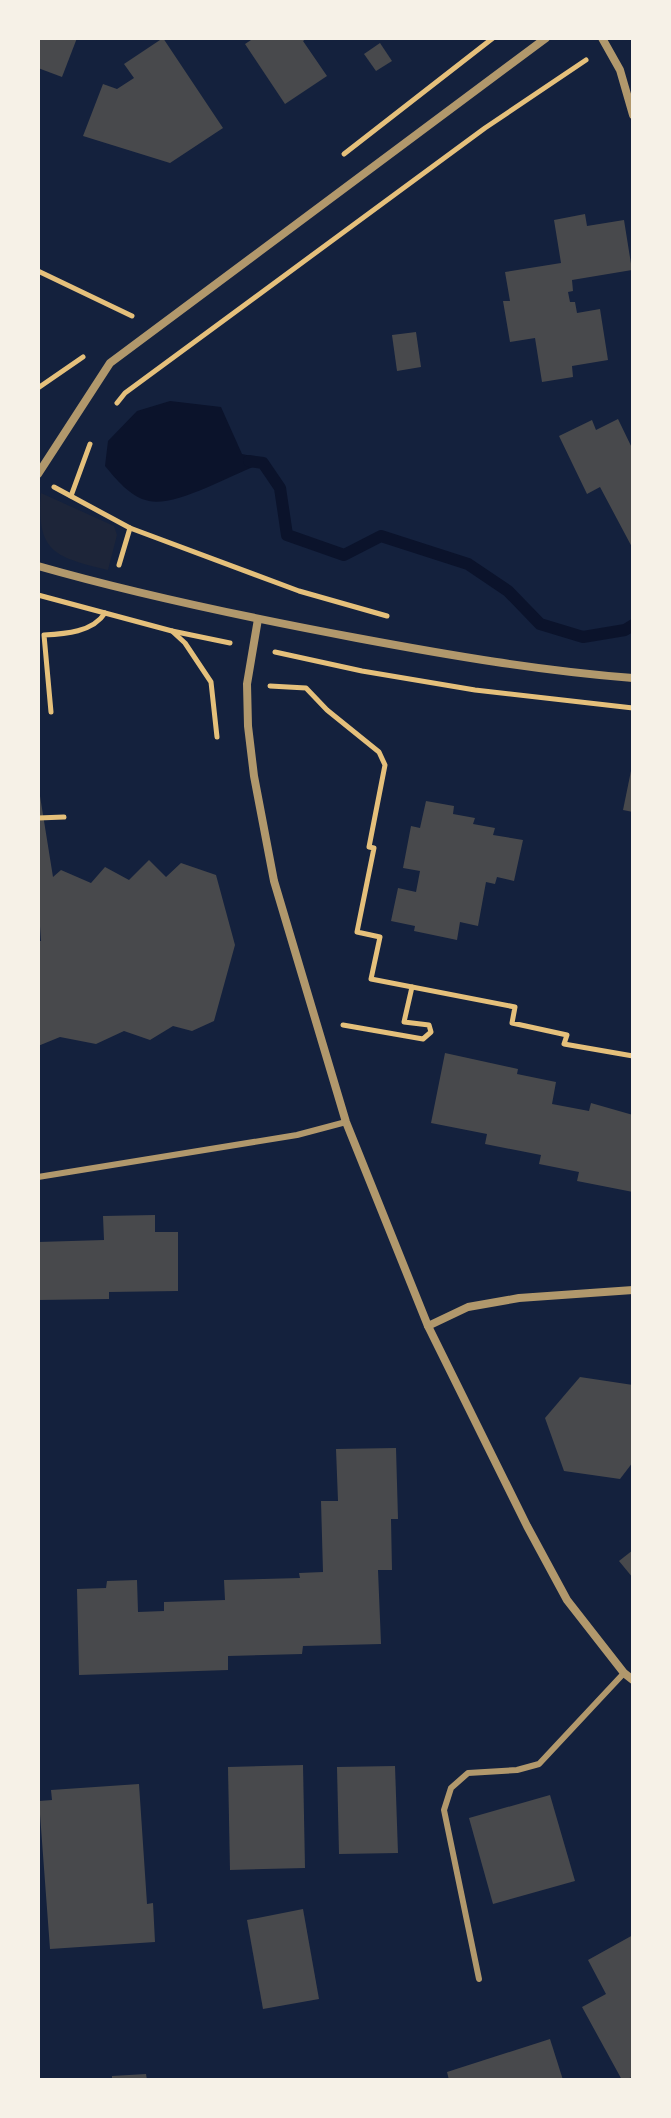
<svg xmlns="http://www.w3.org/2000/svg" width="671" height="2118" font-family="'PT Sans Narrow',sans-serif">
	<rect width="100%" height="100%" fill="#14213d"/>
	<!-- green -->
	<path fill="#1d2539" d="M41 493 114 526 117 535 108 570C56 557 36 553 41 493Z"/>
	<!-- water -->
	<path fill="#0b132b" d="M170 401 221 407 242 454 266 459 263 463C234 473 177 507 149 501 130 497 116 479 105 466L108 441 137 411Z"/>
	<g fill="none" stroke-linecap="round" stroke-linejoin="round">
		<!-- stream -->
		<path stroke="#0b132b" stroke-width="12" d="M249 461 263 463 280 488 287 535 344 555 381 536 468 564 508 591 540 624 583 637 625 630 633 625"/>
	</g>
	<!-- building -->
	<g fill="#48494c">
		<path d="M38 38H77L62 77 38 68Z"/>
		<path d="M163 38 223 128 170 163 83 136 103 84 117 89 134 78 124 64Z"/>
		<path d="M254 38H307L303 41 327 76 285 104 245 44Z"/>
		<path d="M380 43 392 61 376 71 364 54Z"/>
		<path d="M585 214 587 226 624 220 632 270 572 280 573 291 568 292 570 302H575L577 313 600 309 608 360 572 366 573 377 542 382 535 338 510 342 503 301H510L505 272 561 263 554 220Z"/>
		<path d="M416 332 421 367 397 371 392 335Z"/>
		<path d="M618 419 633 450V549L600 487 587 494 559 436 592 420 596 430Z"/>
		<path d="M632 766H633V812L623 810Z"/>
		<path d="M40 796 53 877 61 870 91 883 105 867 129 880 149 860 166 877 181 863 216 875 235 945 214 1021 192 1031 173 1026 150 1040 124 1031 96 1044 60 1037 38 1046V941H41L38 897Z"/>
		<path d="M426 801 454 806 453 814 475 818 473 824 495 828 493 835 523 840 514 881 497 877 495 884 486 882 478 926 460 922 457 940 414 931 415 926 391 921 398 888 416 892 420 871 403 868 411 826 420 828Z"/>
		<path d="M445 1053 518 1069 517 1074 556 1082 552 1104 589 1111 591 1103 633 1115V1192L577 1181 579 1172 539 1164 541 1155 485 1144 487 1134 431 1123Z"/>
		<path d="M155 1215V1232H178V1291L109 1292V1299L38 1300V1242L104 1240 103 1216Z"/>
		<path d="M580 1377 633 1385V1462L620 1479 564 1471 545 1418Z"/>
		<path d="M396 1448 398 1519H391L392 1570H378L381 1644 303 1646 302 1654 228 1656V1670L79 1675 77 1589 106 1588 107 1581 137 1580 138 1612 164 1611V1602L225 1600 224 1580 300 1578 299 1573 323 1572 321 1501H338L336 1449Z"/>
		<path d="M633 1550V1578L619 1561Z"/>
		<path d="M303 1765 305 1868 230 1870 228 1767Z"/>
		<path d="M395 1766 398 1853 339 1854 337 1767Z"/>
		<path d="M139 1784 147 1904 153 1903 155 1942 50 1949 39 1801 52 1800 51 1790Z"/>
		<path d="M550 1795 575 1881 493 1904 469 1818Z"/>
		<path d="M303 1909 319 1999 263 2009 247 1920Z"/>
		<path d="M633 1935V2077L622 2080 582 2007 606 1994 588 1960Z"/>
		<path d="M550 2039 563 2080H449L447 2072Z"/>
		<path d="M146 2074 147 2080H112V2076Z"/>
	</g>
	<g fill="none" stroke-linecap="round" stroke-linejoin="round">
		<!-- path -->
		<g stroke="#e5c07b" stroke-width="5">
			<path d="M344 154 493 38"/>
			<path d="M38 271 132 316"/>
			<path d="M38 388 83 357"/>
			<path d="M117 403 125 393 485 128 586 60"/>
			<path d="M54 487 130 528 299 591 387 616"/>
			<path d="M71 496 90 444"/>
			<path d="M119 565 130 528"/>
			<path d="M38 595 172 631 185 643 211 682 217 737"/>
			<path d="M172 631 230 643"/>
			<path d="M275 652 362 671 475 690 633 708"/>
			<path d="M270 686 306 688 327 710 379 752 385 765 369 847 374 848 357 932 380 937 371 979 515 1007 512 1023 567 1035 564 1044 633 1056"/>
			<path d="M51 712 44 635C65 634 93 632 105 613"/>
			<path d="M38 818 64 817"/>
			<path d="M343 1025 423 1039 431 1032 429 1025 404 1022 412 987"/>
		</g>
		<!-- service -->
		<g stroke="#b1986c" stroke-width="6">
			<path d="M38 1177 297 1135 346 1122"/>
			<path d="M479 1979 444 1810 451 1788 468 1773 517 1770 539 1764 624 1673"/>
		</g>
		<!-- minor -->
		<g stroke="#b1986c" stroke-width="8">
			<path d="M602 38 620 70 633 115"/>
			<path d="M38 474 110 363 546 38"/>
			<path d="M38 566C143 596 250 618 357 638 448 655 541 671 633 678"/>
			<path d="M258 619 247 684 248 726 254 776 274 881 346 1122 428 1326 527 1526 567 1600 624 1673 633 1680"/>
			<path d="M428 1326 468 1307 519 1298 633 1290"/>
		</g>
	</g>
	<!-- border -->
	<rect width="671" height="2118" fill="none" stroke="#f6f1e7" stroke-width="80"/>
</svg>
